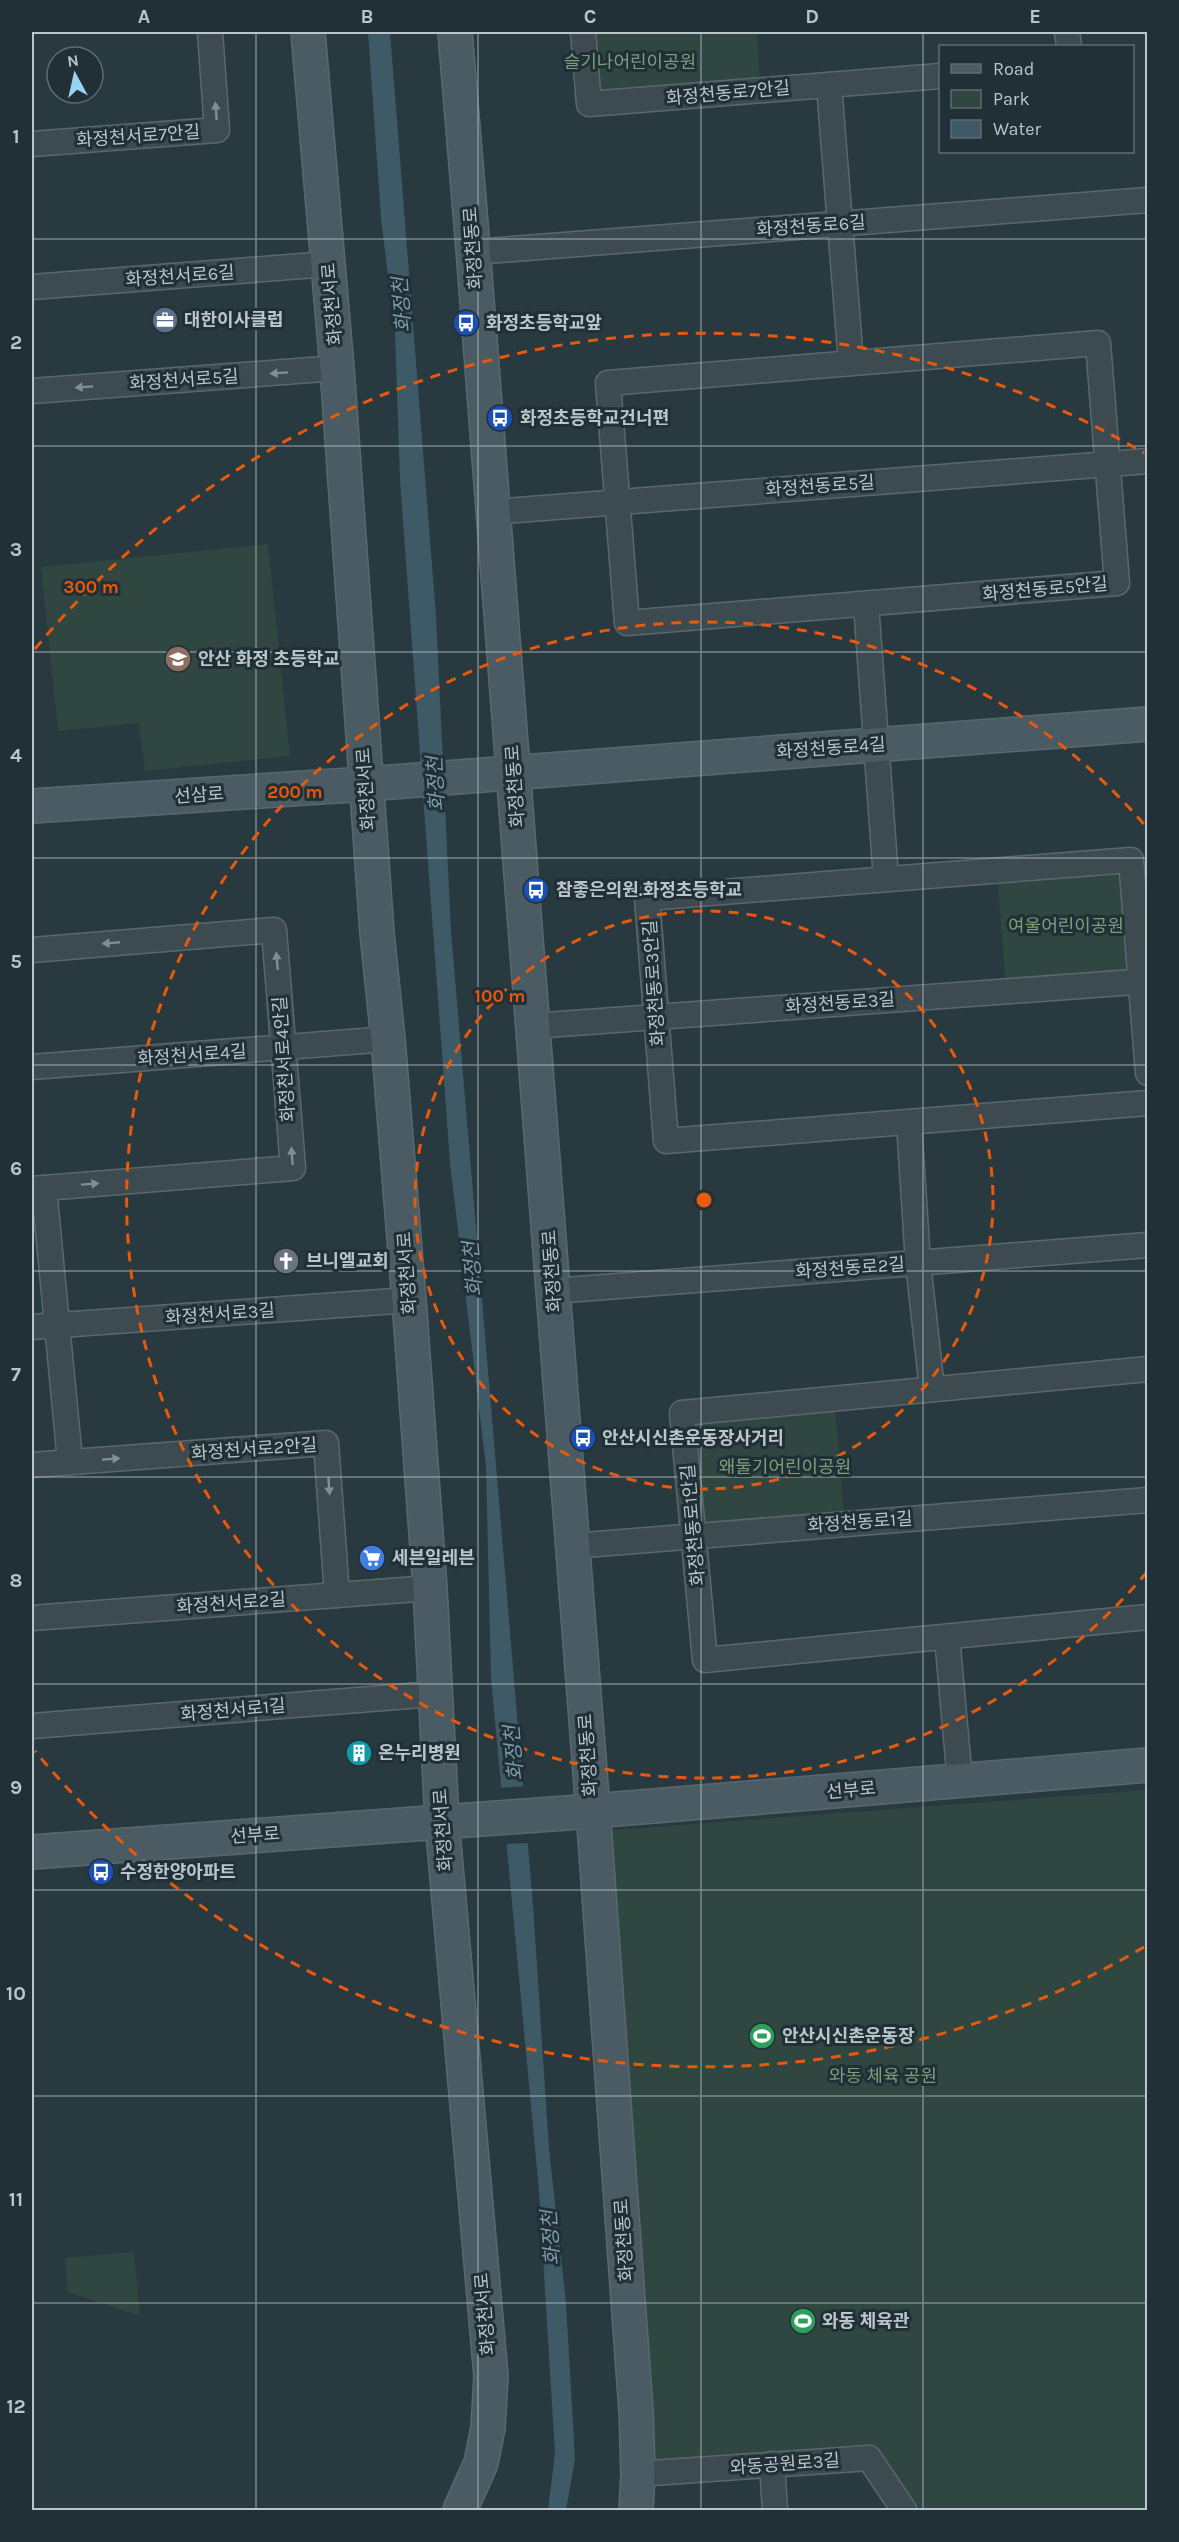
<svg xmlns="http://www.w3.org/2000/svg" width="1179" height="2542" font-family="Karla,'Noto Sans KR',sans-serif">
	<rect width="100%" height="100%" fill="#293940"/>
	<!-- green -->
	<g fill="#2f4641">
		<path d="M592 32H757L760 82 596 94Z"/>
		<path d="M268 544 290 756 145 771 139 723 58 731 41 567Z"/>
		<path d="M1127 864 1135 978 1006 987 997 874Z"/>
		<path d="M835 1410 844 1513 707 1526 701 1523 690 1429 695 1424Z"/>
		<path d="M1147 1790V2510H916L874 2451 644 2462 600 1831Z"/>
		<path d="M134 2252 140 2316 68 2292 65 2258Z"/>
	</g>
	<!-- water -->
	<path fill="#3e5a66" d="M368 32H390L436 616 451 931 533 1905 549 2149 566 2303 575 2459 566 2510H548L555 2454 539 2191 491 1678 486 1467 450 1163 400 480 395 332 381 218Z"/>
	<!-- pier -->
	<path fill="#293940" d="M526 1786 531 1843 504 1844 498 1788Z"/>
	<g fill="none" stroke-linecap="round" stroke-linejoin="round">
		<defs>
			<g id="street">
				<path d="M583 32 589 104 940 76"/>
				<path d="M1067 32 1069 46"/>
				<path d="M829 85 851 363"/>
				<path d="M32 144 217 130 210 32"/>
				<path d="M474 252 1148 200"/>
				<path d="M32 287 328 264"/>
				<path d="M1098 343 1117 583 627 623 608 383Z"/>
				<path d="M32 391 337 368"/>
				<path d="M493 512 1148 461"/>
				<path d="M866 604 886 879"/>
				<path d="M32 950 274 930 293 1168 32 1189"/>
				<path d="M533 1026 1148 981"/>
				<path d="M32 1067 388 1039"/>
				<path d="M1148 1073 1131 860 647 898 666 1141 1148 1103"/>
				<path d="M909 1122 918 1263 932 1389"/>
				<path d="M44 1188 70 1461"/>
				<path d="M553 1291 1148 1245"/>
				<path d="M32 1327 409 1300"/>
				<path d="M1148 1369 682 1413 705 1660 1148 1617"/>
				<path d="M32 1465 326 1443 337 1595"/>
				<path d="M572 1546 1148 1500"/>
				<path d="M32 1618 430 1588"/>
				<path d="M947 1637 960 1781"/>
				<path d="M32 1726 434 1694"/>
				<path d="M772 2464 775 2510"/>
				<path d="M638 2474 869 2458 904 2510"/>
			</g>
			<g id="secondary">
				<path d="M308 32 337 368 377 933 388 1039 409 1300 430 1588 442 1821 491 2376 488 2428 481 2463 460 2510"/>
				<path d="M455 32 472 236 593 1811 636 2411 638 2474 636 2510"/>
				<path d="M32 806 366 784 1148 724"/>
				<path d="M32 1852 593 1811 1148 1765"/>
			</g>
		</defs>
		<!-- street casing -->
		<use href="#street" stroke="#5a686e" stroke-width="27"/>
		<!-- secondary casing -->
		<use href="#secondary" stroke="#5a686e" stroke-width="36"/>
		<!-- street -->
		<use href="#street" stroke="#3d4a50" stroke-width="24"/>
		<!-- secondary -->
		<use href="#secondary" stroke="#4b5b63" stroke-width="33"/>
	</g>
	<!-- one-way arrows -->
	<defs><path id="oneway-solid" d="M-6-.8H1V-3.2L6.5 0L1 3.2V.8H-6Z" transform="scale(1.5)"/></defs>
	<g fill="#818e94">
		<use href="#oneway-solid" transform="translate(216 111) rotate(-94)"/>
		<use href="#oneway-solid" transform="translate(279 373) rotate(176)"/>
		<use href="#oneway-solid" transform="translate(84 387) rotate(176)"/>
		<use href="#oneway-solid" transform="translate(111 943) rotate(175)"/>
		<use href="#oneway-solid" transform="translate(277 961) rotate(-95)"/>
		<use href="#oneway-solid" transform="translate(292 1156) rotate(-94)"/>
		<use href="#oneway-solid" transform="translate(90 1184) rotate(-4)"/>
		<use href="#oneway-solid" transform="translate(111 1459) rotate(-4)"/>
		<use href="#oneway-solid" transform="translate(329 1486) rotate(86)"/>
	</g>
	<!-- grid -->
	<path fill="none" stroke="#b9c5cb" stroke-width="1.5" stroke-opacity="0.55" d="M256 32V2510M478 32V2510M701 32V2510M923 32V2510M32 239H1148M32 446H1148M32 652H1148M32 858H1148M32 1065H1148M32 1271H1148M32 1477H1148M32 1684H1148M32 1890H1148M32 2096H1148M32 2303H1148"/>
	<!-- distance rings -->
	<g fill="none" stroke="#e8590c" stroke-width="3" stroke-dasharray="10 8">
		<circle cx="704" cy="1200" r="289"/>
		<path d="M1147 1572A578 578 0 1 1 1147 828"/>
		<path d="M1144 1947A867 867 0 0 1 35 1751M35 649A867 867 0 0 1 1144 453"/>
	</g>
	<!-- icons -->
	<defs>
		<symbol id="office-disc" viewBox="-11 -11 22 22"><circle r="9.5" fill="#5c6f8a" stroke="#212f36"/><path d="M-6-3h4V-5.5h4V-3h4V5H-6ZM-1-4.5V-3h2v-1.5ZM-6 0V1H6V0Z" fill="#fff"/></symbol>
		<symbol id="bus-disc" viewBox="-11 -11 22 22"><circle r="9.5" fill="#1a4fb4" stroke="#212f36"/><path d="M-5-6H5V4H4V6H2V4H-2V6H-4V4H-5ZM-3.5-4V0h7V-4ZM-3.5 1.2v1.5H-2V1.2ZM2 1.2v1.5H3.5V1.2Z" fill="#fff"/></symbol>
		<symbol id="school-disc" viewBox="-11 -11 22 22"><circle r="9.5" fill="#8d6e63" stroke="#212f36"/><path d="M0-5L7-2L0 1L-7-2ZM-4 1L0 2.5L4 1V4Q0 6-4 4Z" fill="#fff"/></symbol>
		<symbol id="church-disc" viewBox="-11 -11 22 22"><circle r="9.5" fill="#6b7280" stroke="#212f36"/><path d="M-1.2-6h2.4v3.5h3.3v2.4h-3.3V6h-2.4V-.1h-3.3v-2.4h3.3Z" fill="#fff"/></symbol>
		<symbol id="supermarket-disc" viewBox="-11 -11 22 22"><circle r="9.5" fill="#3f7fe0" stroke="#212f36"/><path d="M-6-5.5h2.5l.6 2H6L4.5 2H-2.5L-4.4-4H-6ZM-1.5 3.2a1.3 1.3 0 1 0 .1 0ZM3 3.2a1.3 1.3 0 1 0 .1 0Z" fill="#fff"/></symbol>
		<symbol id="building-disc" viewBox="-11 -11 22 22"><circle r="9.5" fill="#0f9aa8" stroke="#212f36"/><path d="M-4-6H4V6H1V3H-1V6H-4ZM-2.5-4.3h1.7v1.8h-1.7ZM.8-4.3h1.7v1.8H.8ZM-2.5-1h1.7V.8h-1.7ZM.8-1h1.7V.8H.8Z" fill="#fff"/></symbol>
		<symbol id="stadium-disc" viewBox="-11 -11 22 22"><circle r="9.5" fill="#2e9e5b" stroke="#212f36"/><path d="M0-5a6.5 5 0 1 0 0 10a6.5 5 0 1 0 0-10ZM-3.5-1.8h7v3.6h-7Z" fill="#fff"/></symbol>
	</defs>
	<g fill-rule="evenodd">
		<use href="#office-disc" x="150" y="305" width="30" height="30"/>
		<use href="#bus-disc" x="451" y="308" width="30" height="30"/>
		<use href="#bus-disc" x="485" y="403" width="30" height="30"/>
		<use href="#school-disc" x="163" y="644" width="30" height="30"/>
		<use href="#bus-disc" x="521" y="875" width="30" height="30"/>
		<use href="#church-disc" x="271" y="1246" width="30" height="30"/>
		<use href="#bus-disc" x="568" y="1423" width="30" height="30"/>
		<use href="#supermarket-disc" x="357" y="1543" width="30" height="30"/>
		<use href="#building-disc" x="344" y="1738" width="30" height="30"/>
		<use href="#bus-disc" x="86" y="1857" width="30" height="30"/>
		<use href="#stadium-disc" x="747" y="2021" width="30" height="30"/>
		<use href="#stadium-disc" x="788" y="2306" width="30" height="30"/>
	</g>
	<g text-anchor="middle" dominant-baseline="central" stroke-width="6" stroke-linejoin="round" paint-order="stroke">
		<!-- park labels -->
		<g font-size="18" fill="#7b9f79" stroke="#212f36">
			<text x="630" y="62">슬기나어린이공원</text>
			<text x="1066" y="926">여울어린이공원</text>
			<text x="785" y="1467">왜둘기어린이공원</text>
			<text x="883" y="2076">와동 체육 공원</text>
		</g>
		<!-- street labels -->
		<g font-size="18" fill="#b9c5cb" stroke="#212f36">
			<text transform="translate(728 93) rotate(-5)">화정천동로7안길</text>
			<text transform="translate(138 136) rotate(-4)">화정천서로7안길</text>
			<text transform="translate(811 226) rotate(-4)">화정천동로6길</text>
			<text transform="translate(473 248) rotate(-94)">화정천동로</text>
			<text transform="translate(180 276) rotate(-4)">화정천서로6길</text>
			<text transform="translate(332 304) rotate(-95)">화정천서로</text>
			<text transform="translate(184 380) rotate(-4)">화정천서로5길</text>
			<text transform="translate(820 486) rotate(-4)">화정천동로5길</text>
			<text transform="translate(1045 589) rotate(-5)">화정천동로5안길</text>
			<text transform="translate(831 748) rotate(-4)">화정천동로4길</text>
			<text transform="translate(515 786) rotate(-94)">화정천동로</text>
			<text transform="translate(366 789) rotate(-94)">화정천서로</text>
			<text transform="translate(199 795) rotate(-4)">선삼로</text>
			<text transform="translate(654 983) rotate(-94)">화정천동로3안길</text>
			<text transform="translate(840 1003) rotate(-4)">화정천동로3길</text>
			<text transform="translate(192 1055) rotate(-4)">화정천서로4길</text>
			<text transform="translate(284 1059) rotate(-94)">화정천서로4안길</text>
			<text transform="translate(850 1268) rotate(-4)">화정천동로2길</text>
			<text transform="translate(552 1271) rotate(-94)">화정천동로</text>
			<text transform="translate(407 1273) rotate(-94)">화정천서로</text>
			<text transform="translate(220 1314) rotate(-4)">화정천서로3길</text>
			<text transform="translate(254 1449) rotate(-4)">화정천서로2안길</text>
			<text transform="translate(860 1522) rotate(-4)">화정천동로1길</text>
			<text transform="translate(693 1525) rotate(-95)">화정천동로1안길</text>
			<text transform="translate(231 1603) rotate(-4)">화정천서로2길</text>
			<text transform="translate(233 1710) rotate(-5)">화정천서로1길</text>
			<text transform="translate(588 1755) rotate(-94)">화정천동로</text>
			<text transform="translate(851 1790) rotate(-5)">선부로</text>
			<text transform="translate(443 1830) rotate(-94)">화정천서로</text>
			<text transform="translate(255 1835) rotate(-4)">선부로</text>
			<text transform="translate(624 2240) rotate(-94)">화정천동로</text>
			<text transform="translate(485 2314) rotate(-95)">화정천서로</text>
			<text transform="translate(785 2464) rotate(-4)">와동공원로3길</text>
		</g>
		<!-- poi labels -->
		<g font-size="18" font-weight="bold" fill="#b9c5cb" stroke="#212f36" text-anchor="start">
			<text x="184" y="320">대한이사클럽</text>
			<text x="486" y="323">화정초등학교앞</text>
			<text x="520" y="418">화정초등학교건너편</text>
			<text x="198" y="659">안산 화정 초등학교</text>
			<text x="556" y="890">참좋은의원.화정초등학교</text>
			<text x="306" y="1261">브니엘교회</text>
			<text x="602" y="1438">안산시신촌운동장사거리</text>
			<text x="392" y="1558">세븐일레븐</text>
			<text x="378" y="1753">온누리병원</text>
			<text x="120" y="1872">수정한양아파트</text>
			<text x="782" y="2036">안산시신촌운동장</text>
			<text x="822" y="2321">와동 체육관</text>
		</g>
		<!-- water labels -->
		<g font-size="20" font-style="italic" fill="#7c9dab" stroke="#212f36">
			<text transform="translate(402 305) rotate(-94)">화정천</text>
			<text transform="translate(436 784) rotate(-93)">화정천</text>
			<text transform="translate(473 1269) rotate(-95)">화정천</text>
			<text transform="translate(514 1753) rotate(-95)">화정천</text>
			<text transform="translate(551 2238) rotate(-94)">화정천</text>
		</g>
	</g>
	<circle cx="704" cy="1200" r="9" fill="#e8590c" stroke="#212f36" stroke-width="3"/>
	<g font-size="18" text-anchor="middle" font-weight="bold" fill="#e8590c" stroke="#212f36" stroke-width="6" stroke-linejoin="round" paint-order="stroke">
		<text x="91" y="593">300 m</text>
		<text x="295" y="798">200 m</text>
		<text x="500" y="1002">100 m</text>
	</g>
	<!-- border -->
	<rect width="1179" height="2542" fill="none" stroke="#212f36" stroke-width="66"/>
	<!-- legend -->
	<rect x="939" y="45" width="195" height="108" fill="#212f36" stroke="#5e6b72" stroke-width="1.5"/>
	<rect x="951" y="64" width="30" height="9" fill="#4b5b63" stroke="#5e6b72" stroke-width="1.5"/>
	<text x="993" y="75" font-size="18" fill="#b9c5cb">Road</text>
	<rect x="951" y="90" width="30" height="18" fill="#2f4641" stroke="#5e6b72" stroke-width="1.5"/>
	<text x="993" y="105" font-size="18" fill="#b9c5cb">Park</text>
	<rect x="951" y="120" width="30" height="18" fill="#3e5a66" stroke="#5e6b72" stroke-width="1.5"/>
	<text x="993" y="135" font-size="18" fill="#b9c5cb">Water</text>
	<!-- north arrow -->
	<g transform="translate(75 75) rotate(352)"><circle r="28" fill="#212f36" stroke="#5e6b72" stroke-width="1.5"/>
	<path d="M0-4.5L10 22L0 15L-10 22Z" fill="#98d3f1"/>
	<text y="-9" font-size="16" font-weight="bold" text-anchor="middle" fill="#b9c5cb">N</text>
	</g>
	<rect x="33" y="33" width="1113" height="2476" fill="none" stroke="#b9c5cb" stroke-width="2"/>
	<g font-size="20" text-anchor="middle" font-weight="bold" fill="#b9c5cb">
		<text x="144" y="23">A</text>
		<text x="367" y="23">B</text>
		<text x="590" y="23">C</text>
		<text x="812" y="23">D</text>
		<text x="1035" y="23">E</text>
		<text x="16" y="143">1</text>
		<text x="16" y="349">2</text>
		<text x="16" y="556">3</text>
		<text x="16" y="762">4</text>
		<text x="16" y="968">5</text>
		<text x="16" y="1175">6</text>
		<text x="16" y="1381">7</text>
		<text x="16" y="1587">8</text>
		<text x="16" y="1794">9</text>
		<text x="16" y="2000">10</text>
		<text x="16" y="2206">11</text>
		<text x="16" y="2413">12</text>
	</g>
</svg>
